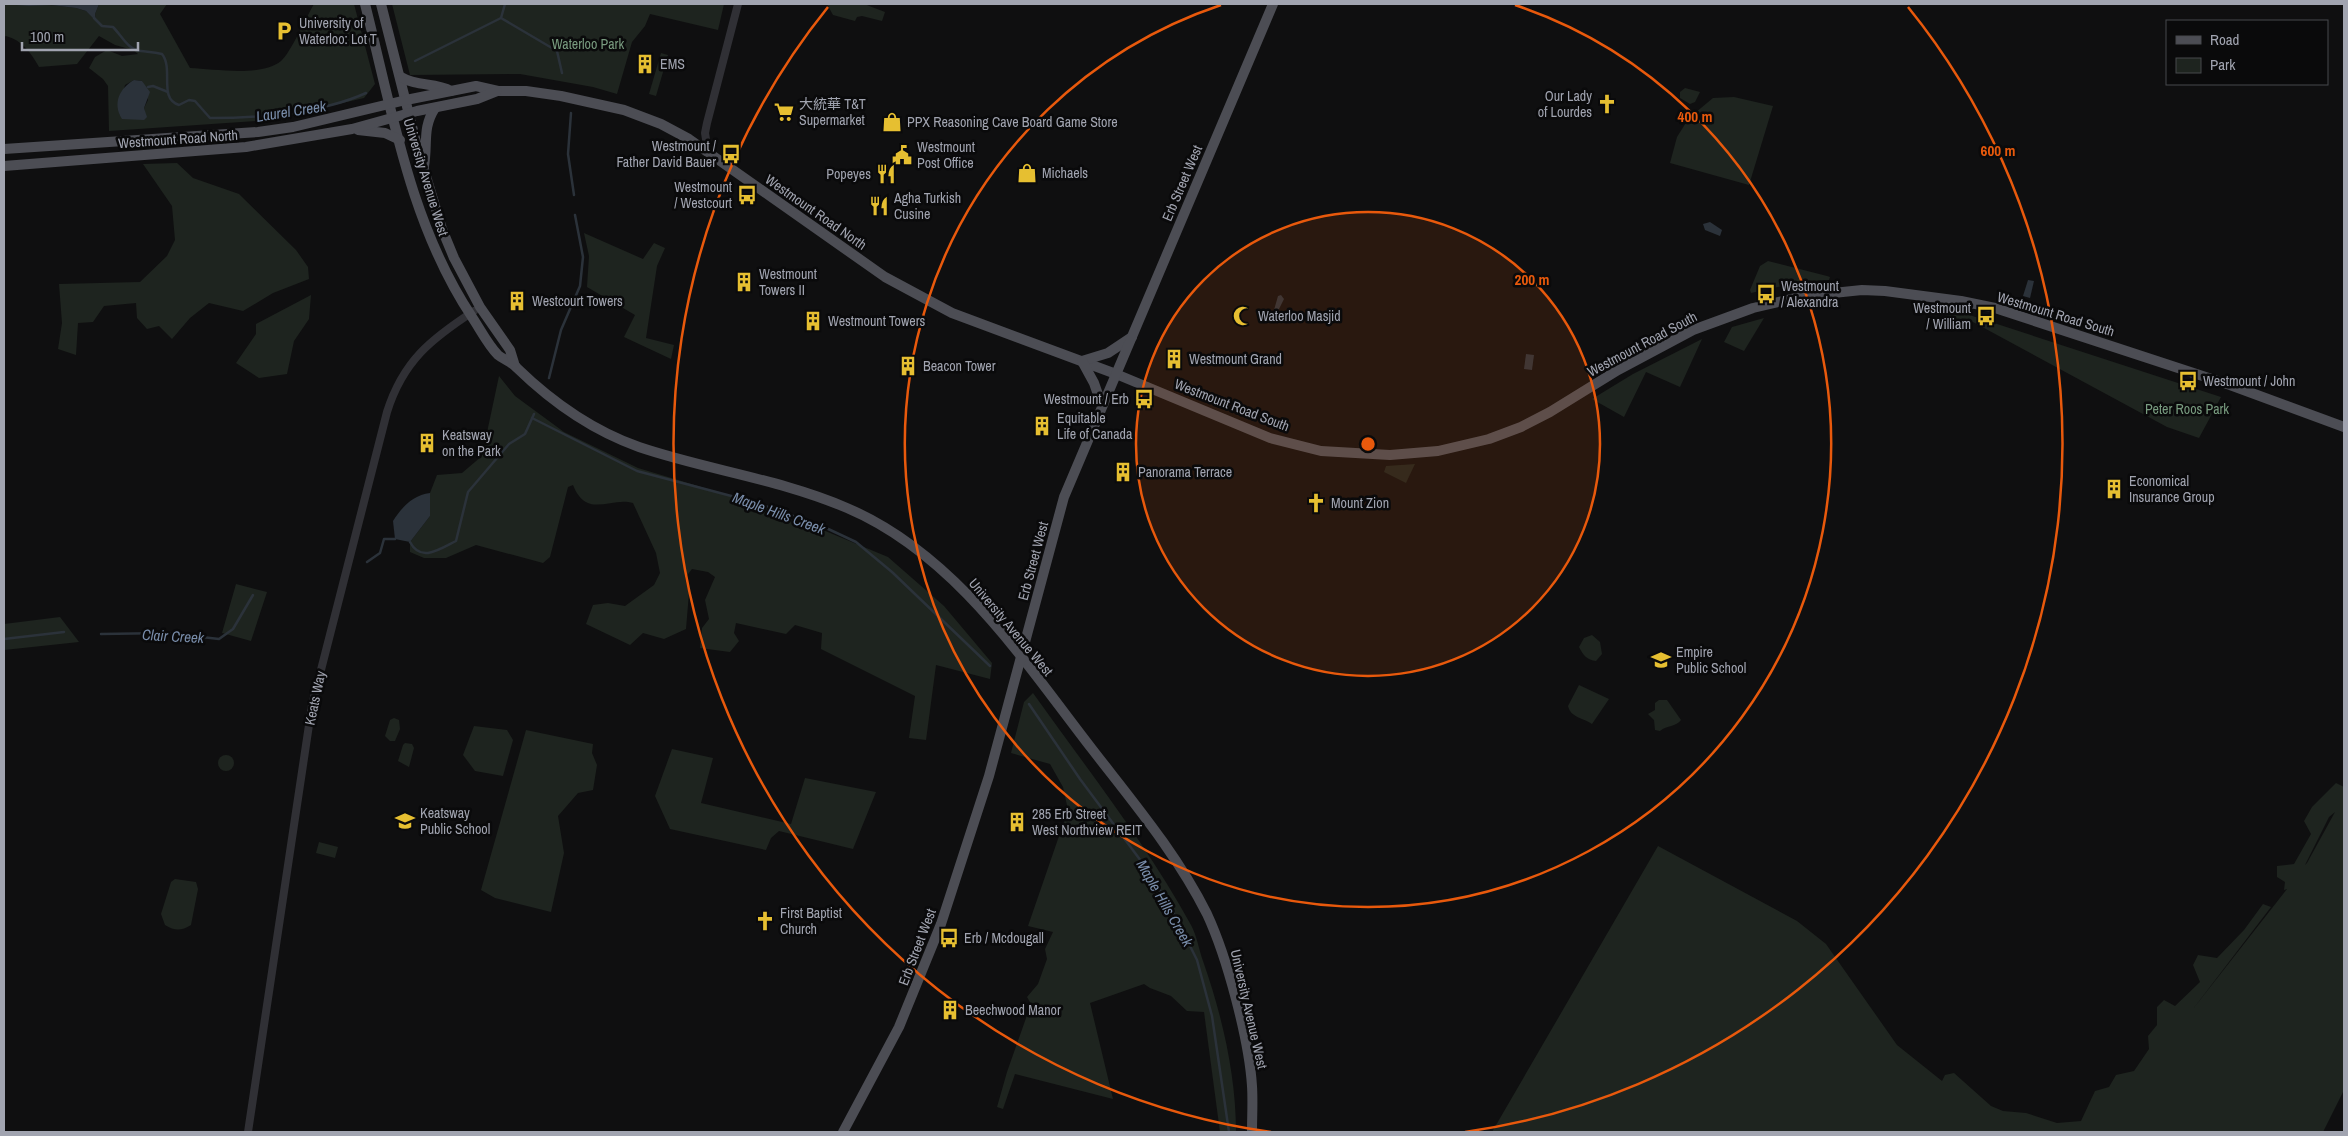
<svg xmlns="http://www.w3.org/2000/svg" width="2348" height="1136" font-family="'Archivo Narrow','Noto Sans SC',sans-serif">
	<rect width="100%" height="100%" fill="#0f0f10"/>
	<!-- green -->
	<g fill="#1e241f" fill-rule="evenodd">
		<path d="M99 4H167L160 14 190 68C215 69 261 77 281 61 290 54 307 16 314 4H354L375 84 364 98 270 120 109 131 108 86 103 79 89 68 95 57 107 50 122 56 138 54 133 50 115 45 99 36 77 64 39 67C31 53 22 40 6 36L4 37V5H51L76 8 86 11 96 20 95 14ZM134 80 142 81 148 100 144 108 146 117 120 115 119 107 125 85Z"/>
		<path d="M392 4H724L718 30 650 14 645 26 632 42 617 94 593 87 520 74 410 75Z"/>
		<path d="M827 4H864L885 12 882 21 862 16 857 17 855 21 833 15Z"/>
		<path d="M661 53 668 55 656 96 649 94Z"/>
		<path d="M1685 88 1700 92 1695 102 1690 104 1680 98V92Z"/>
		<path d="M1734 97 1773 106 1749 185 1670 163 1677 137 1689 118 1713 98Z"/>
		<path d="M177 163 193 178 239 194 296 250 308 267 309 279 273 293 243 311 209 303 190 318 172 339 159 326 147 329 137 318 136 303 104 306 93 322 78 323 76 355 58 349 62 323 59 284 140 282 167 256 175 240 172 206 143 164Z"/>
		<path d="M584 233 643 259 654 243 665 248 657 266 646 338 674 345 671 359 624 337 635 315 587 287 589 256Z"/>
		<path d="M1768 261 1827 276 1830 277 1829 280 1805 281 1751 293 1750 290 1760 266Z"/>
		<path d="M311 295 309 319 294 341 287 374 259 378 236 363 256 334V324Z"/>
		<path d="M1927 305 1951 309 2221 397 2199 438 2167 427 1973 322 1950 318Z"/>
		<path d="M1764 318 1744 351 1724 342 1732 327Z"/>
		<path d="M1702 339 1680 387 1646 372 1624 417 1592 399 1633 374Z"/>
		<path d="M499 376 515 396 564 432 638 468 765 506 888 557 944 606 992 663 990 679 936 665 926 740 909 738 915 696 821 649 822 633 795 625 786 634 736 623 734 633 739 641 730 652 700 648 702 628 709 619 705 600 715 577 708 572 692 569 685 578 689 593 686 629 664 639 643 633 630 645 586 624 593 605 608 603 625 606 654 585 660 573 656 553 633 503C611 496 587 520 573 485L568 487 550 557 543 563 476 545 446 558H424L410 552V542L430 516V493L437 475 462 473 482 456Z"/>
		<path d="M1415 464 1406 483 1384 472 1386 466Z"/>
		<path d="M236 584 267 592 251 641 222 633Z"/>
		<path d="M60 617 79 642 4 650V624Z"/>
		<path d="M1592 635 1600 642 1602 654 1596 661C1587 660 1583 655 1579 647L1584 638Z"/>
		<path d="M1579 685 1609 699 1592 724C1582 717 1571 718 1568 706Z"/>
		<path d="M1033 693C1087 769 1146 843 1191 925 1197 936 1199 950 1203 961 1222 1015 1236 1075 1236 1132H1220L1204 1012 1187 1011 1171 996 1150 988 1144 984 1090 1003 1113 1099 1015 1074 1003 1109 997 1107 1007 1072 1031 1004 1027 997 1038 984 1047 959 1045 949 1053 932 1028 926 1068 810 1063 787 1050 764 1011 753 1024 702Z"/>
		<path d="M1659 700H1667L1681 720C1676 727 1667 725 1660 731L1655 730 1654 720 1648 714 1655 710V703Z"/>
		<path d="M394 718 399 720 400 729 395 741H390L385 736 390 720Z"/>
		<path d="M474 726 507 730 513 740 503 776 475 771 463 755Z"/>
		<path d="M526 730 593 744 592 753 597 765 593 790 578 793 558 816 564 853 551 912 495 898 481 890Z"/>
		<path d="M405 743 412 744 414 748 409 767 398 761 403 745Z"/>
		<path d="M672 749 713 758 701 803 791 824 805 778 876 792 853 849 779 831 771 838 766 850 670 829 655 796Z"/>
		<circle cx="226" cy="763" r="8"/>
		<path d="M2336 783 2344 787V1090L2323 1132H1492L1658 846 1797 921 1826 944 1897 1045 1942 1081 1945 1075 1954 1073 1991 1106 2003 1111 2026 1113 2057 1123 2081 1121 2095 1091 2109 1087 2116 1075 2134 1071 2149 1049 2148 1036 2157 1025V1007L2164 1000 2175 1006 2200 982 2193 965 2198 955 2217 958 2244 930 2263 904 2271 907 2193 1009 2287 889 2284 890 2285 882 2277 877V866L2294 864 2311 834 2304 821 2312 807ZM2335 812 2307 863 2305 865 2329 817Z"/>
		<path d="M319 842 338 847 335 858 316 853Z"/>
		<path d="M175 879 196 882 198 889 191 925C181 931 175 931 165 925L161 914 171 882Z"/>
	</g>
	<!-- water -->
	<g fill="#2b323a">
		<path d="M4 4H99L95 14 96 21 86 11 76 8 51 5 29 6Z"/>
		<path d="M134 80 142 81 150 92 144 108 147 117 144 120 122 119C112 103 120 88 134 80Z"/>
		<path d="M1710 222 1722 230 1720 236 1705 230 1703 224Z"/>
		<path d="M2028 280 2034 281 2030 298 2023 296Z"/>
		<path d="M1281 295 1284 299 1278 311 1274 310 1278 296Z"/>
		<path d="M1526 354 1534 355 1532 370 1524 369Z"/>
		<path d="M430 493V516L410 542 395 539 393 521C402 507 413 495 430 493Z"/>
	</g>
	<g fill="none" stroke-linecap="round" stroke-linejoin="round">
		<!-- stream -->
		<g stroke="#2b323a" stroke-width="2.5">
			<path d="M94 18 102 26 113 27C122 36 128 50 141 51 149 52 154 52 162 54 174 69 158 99 179 105L189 100 195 101 210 118C258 118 322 113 366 93"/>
			<path d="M501 18 557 51 562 73"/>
			<path d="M415 61 501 18 505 4"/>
			<path d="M148 87 153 86 168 92"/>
			<path d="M571 113 568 154 574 195"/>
			<path d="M549 378 561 330 580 286 583 257 575 215"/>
			<path d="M532 418 637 471 754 502 824 527 856 542 892 572 990 666"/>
			<path d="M410 542C421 563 440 549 456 541L468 492 509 444 525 434 534 414"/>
			<path d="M367 562 380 553 384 539H395"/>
			<path d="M101 634 167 633 219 639 233 629 253 595"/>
			<path d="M4 639 64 632"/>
			<path d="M1029 704 1080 779 1141 861 1170 906 1197 960 1212 1016 1229 1132"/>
		</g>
		<!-- minor -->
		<g stroke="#303035" stroke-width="8">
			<path d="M708 152 705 133 707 123 738 4"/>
			<path d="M248 1132 312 705 387 412C403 361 431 339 474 311"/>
		</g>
		<!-- major -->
		<g stroke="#4c4d54" stroke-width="10">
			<path d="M365 4C392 110 410 224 472 317 480 329 488 345 498 355 504 360 512 362 517 368 553 403 591 430 639 447 707 470 780 479 847 508 955 554 1023 660 1092 749 1133 802 1177 854 1207 914 1227 957 1249 1039 1252 1086 1253 1101 1252 1117 1252 1132"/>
			<path d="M381 4 418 150 442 229 454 258 480 307 510 350 514 363"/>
			<path d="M401 77C417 87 435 82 451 91"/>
			<path d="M358 130 385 133 400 140"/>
			<path d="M4 149 258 132 293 127 406 100 476 86 498 91H526L561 96 624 110 661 124 689 139 885 277 952 313 1116 374 1270 438 1321 451 1390 455 1438 451 1489 439 1521 427 1550 412 1618 370 1693 330 1753 308 1804 296 1862 290 1885 291 1961 301 1995 308 2230 385 2344 427"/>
			<path d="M4 166 246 147 352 129 417 111 477 99 497 91"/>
			<path d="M424 166C428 143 422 128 435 108"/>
			<path d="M1082 361 1108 353 1132 337"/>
			<path d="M1082 361 1094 383 1102 406"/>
			<path d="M843 1132 899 1027 941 924 989 776 1064 497 1273 4"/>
		</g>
	</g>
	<!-- distance rings -->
	<circle cx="1368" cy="444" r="232" fill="#e8590c" fill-opacity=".12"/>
	<g fill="none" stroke="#e8590c" stroke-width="2.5">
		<circle cx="1368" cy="444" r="232"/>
		<path d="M1515 5A463 463 0 1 1 1221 5"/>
		<path d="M1271 1132A695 695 0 0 1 828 7M1908 7A695 695 0 0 1 1465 1132"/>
	</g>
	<!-- icons -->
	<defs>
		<symbol id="parking-bare" viewBox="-9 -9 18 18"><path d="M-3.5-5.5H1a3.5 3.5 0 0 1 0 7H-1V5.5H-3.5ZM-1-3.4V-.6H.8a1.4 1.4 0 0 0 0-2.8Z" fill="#e6bf31" stroke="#0a0a0b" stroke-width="2.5" paint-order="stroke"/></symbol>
		<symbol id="building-bare" viewBox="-9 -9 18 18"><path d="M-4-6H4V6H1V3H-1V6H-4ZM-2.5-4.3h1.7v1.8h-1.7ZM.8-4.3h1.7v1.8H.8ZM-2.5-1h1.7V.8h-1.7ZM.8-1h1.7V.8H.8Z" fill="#e6bf31" stroke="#0a0a0b" stroke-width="2.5" paint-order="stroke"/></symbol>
		<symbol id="church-bare" viewBox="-9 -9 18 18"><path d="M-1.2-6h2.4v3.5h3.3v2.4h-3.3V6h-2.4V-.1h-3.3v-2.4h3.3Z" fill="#e6bf31" stroke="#0a0a0b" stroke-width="2.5" paint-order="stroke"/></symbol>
		<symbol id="supermarket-bare" viewBox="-9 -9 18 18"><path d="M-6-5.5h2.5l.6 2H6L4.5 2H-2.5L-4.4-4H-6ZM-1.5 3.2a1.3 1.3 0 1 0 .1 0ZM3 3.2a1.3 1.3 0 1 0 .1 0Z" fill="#e6bf31" stroke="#0a0a0b" stroke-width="2.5" paint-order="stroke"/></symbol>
		<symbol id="shop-bare" viewBox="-9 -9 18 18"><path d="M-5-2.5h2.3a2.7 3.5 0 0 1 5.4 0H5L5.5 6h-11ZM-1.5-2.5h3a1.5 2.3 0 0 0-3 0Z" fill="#e6bf31" stroke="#0a0a0b" stroke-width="2.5" paint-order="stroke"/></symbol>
		<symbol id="bus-bare" viewBox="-9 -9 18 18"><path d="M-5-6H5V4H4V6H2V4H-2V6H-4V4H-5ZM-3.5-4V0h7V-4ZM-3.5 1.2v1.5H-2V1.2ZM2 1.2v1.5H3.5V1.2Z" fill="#e6bf31" stroke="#0a0a0b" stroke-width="2.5" paint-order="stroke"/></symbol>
		<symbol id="civic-bare" viewBox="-9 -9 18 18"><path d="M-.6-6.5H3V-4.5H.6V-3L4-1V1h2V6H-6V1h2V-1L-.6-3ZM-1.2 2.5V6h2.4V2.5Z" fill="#e6bf31" stroke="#0a0a0b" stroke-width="2.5" paint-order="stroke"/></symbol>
		<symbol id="restaurant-bare" viewBox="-9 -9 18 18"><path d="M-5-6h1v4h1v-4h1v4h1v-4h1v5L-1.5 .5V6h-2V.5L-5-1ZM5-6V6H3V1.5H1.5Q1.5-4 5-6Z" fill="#e6bf31" stroke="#0a0a0b" stroke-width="2.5" paint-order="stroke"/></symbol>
		<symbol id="mosque-bare" viewBox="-9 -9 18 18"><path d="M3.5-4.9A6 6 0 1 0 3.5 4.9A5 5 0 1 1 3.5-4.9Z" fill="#e6bf31" stroke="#0a0a0b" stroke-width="2.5" paint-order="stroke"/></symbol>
		<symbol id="school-bare" viewBox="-9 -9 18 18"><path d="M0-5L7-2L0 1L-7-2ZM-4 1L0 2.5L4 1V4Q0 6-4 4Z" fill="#e6bf31" stroke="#0a0a0b" stroke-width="2.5" paint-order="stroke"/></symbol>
	</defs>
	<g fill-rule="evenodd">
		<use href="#parking-bare" x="270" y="17" width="28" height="28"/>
		<use href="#building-bare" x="631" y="50" width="28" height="28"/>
		<use href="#church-bare" x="1593" y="90" width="28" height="28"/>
		<use href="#supermarket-bare" x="770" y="98" width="28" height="28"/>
		<use href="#shop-bare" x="878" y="108" width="28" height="28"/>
		<use href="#bus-bare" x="717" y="140" width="28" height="28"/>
		<use href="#civic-bare" x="888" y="141" width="28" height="28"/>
		<use href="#shop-bare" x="1013" y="159" width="28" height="28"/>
		<use href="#restaurant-bare" x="872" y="160" width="28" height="28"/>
		<use href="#bus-bare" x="733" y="181" width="28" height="28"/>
		<use href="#restaurant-bare" x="865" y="192" width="28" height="28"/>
		<use href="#building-bare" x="730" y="268" width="28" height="28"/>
		<use href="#bus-bare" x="1752" y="280" width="28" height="28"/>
		<use href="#building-bare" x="503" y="287" width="28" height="28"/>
		<use href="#mosque-bare" x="1229" y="302" width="28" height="28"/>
		<use href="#bus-bare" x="1972" y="302" width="28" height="28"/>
		<use href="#building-bare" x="799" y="307" width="28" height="28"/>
		<use href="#building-bare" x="1160" y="345" width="28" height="28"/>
		<use href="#building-bare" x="894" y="352" width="28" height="28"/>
		<use href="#bus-bare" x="2174" y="367" width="28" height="28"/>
		<use href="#bus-bare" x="1130" y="385" width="28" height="28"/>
		<use href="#building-bare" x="1028" y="412" width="28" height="28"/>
		<use href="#building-bare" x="413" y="429" width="28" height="28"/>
		<use href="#building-bare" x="1109" y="458" width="28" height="28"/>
		<use href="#building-bare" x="2100" y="475" width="28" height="28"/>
		<use href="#church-bare" x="1302" y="489" width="28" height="28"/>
		<use href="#school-bare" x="1647" y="646" width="28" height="28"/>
		<use href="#school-bare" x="391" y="807" width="28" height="28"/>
		<use href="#building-bare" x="1003" y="808" width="28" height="28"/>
		<use href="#church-bare" x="751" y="907" width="28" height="28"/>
		<use href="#bus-bare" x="935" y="924" width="28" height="28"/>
		<use href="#building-bare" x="936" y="996" width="28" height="28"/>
	</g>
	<g text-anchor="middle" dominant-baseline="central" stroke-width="5" stroke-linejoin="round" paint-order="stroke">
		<!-- poi labels -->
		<g font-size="14" fill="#a1a4b0" stroke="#0a0a0b" text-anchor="start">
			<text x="299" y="23">University of<tspan x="299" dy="16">Waterloo: Lot T</tspan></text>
			<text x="660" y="64">EMS</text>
			<text x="1592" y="96" text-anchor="end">Our Lady<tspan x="1592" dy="16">of Lourdes</tspan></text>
			<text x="799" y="104">大統華 T&amp;T<tspan x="799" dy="16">Supermarket</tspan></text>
			<text x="907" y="122">PPX Reasoning Cave Board Game Store</text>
			<text x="716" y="146" text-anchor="end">Westmount /<tspan x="716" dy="16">Father David Bauer</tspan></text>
			<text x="917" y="147">Westmount<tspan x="917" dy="16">Post Office</tspan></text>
			<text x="1042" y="173">Michaels</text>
			<text x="871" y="174" text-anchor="end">Popeyes</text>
			<text x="732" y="187" text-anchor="end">Westmount<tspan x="732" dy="16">/ Westcourt</tspan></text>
			<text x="894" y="198">Agha Turkish<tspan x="894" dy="16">Cusine</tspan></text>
			<text x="759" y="274">Westmount<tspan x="759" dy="16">Towers II</tspan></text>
			<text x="1781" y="286">Westmount<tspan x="1781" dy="16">/ Alexandra</tspan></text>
			<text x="532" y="301">Westcourt Towers</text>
			<text x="1971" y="308" text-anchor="end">Westmount<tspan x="1971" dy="16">/ William</tspan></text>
			<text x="1258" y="316">Waterloo Masjid</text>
			<text x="828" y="321">Westmount Towers</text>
			<text x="1189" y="359">Westmount Grand</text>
			<text x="923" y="366">Beacon Tower</text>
			<text x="2203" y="381">Westmount / John</text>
			<text x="1129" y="399" text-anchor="end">Westmount / Erb</text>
			<text x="1057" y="418">Equitable<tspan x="1057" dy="16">Life of Canada</tspan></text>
			<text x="442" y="435">Keatsway<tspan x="442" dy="16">on the Park</tspan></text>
			<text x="1138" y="472">Panorama Terrace</text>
			<text x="2129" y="481">Economical<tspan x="2129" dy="16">Insurance Group</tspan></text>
			<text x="1331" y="503">Mount Zion</text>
			<text x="1676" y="652">Empire<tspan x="1676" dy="16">Public School</tspan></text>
			<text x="420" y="813">Keatsway<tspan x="420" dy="16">Public School</tspan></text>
			<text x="1032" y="814">285 Erb Street<tspan x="1032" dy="16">West Northview REIT</tspan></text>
			<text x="780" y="913">First Baptist<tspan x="780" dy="16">Church</tspan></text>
			<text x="964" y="938">Erb / Mcdougall</text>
			<text x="965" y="1010">Beechwood Manor</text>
		</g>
		<!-- park labels -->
		<g font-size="14" fill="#789b7f" stroke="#0a0a0b">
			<text x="588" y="44">Waterloo Park</text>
			<text x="2187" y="409">Peter Roos Park</text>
		</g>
		<!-- street labels -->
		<g font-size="14" fill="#a1a4b0" stroke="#0a0a0b">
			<text transform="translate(178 139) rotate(-4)">Westmount Road North</text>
			<text transform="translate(426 177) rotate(73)">University Avenue West</text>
			<text transform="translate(1182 183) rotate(-67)">Erb Street West</text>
			<text transform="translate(816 212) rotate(35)">Westmount Road North</text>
			<text transform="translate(2056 314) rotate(17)">Westmount Road South</text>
			<text transform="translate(1642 344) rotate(-28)">Westmount Road South</text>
			<text transform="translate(1232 405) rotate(21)">Westmount Road South</text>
			<text transform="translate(1033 561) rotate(-75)">Erb Street West</text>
			<text transform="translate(1011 627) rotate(50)">University Avenue West</text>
			<text transform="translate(315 698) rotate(-78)">Keats Way</text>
			<text transform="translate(917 947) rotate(-69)">Erb Street West</text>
			<text transform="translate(1249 1009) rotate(77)">University Avenue West</text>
		</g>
		<!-- water labels -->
		<g font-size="15" font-style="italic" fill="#798daa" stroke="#0a0a0b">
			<text transform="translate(291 111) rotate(-9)">Laurel Creek</text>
			<text transform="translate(779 513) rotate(20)">Maple Hills Creek</text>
			<text transform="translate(173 636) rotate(3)">Clair Creek</text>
			<text transform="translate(1165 903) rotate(60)">Maple Hills Creek</text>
		</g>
	</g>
	<circle cx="1368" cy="444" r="8" fill="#e8590c" stroke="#0a0a0b" stroke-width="2.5"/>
	<g font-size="15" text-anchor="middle" font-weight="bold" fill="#e8590c" stroke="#0a0a0b" stroke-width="5" stroke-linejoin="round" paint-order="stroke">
		<text x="1695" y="122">400 m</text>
		<text x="1998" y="156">600 m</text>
		<text x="1532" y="285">200 m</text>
	</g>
	<!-- border -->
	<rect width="2348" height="1136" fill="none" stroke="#a1a4b0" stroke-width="10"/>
	<!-- legend -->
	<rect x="2166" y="20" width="162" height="65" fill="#0a0a0b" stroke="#46484d"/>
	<rect x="2176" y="36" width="25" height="8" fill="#4c4d54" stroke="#46484d"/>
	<text x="2210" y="45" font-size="15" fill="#a1a4b0">Road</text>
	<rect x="2176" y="58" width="25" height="15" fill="#1e241f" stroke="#46484d"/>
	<text x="2210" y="70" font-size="15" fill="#a1a4b0">Park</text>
	<!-- scale -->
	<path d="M22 42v8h116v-8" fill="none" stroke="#a1a4b0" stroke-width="2.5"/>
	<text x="30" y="42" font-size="15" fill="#a1a4b0" stroke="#0a0a0b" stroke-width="4" paint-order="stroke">100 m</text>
</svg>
